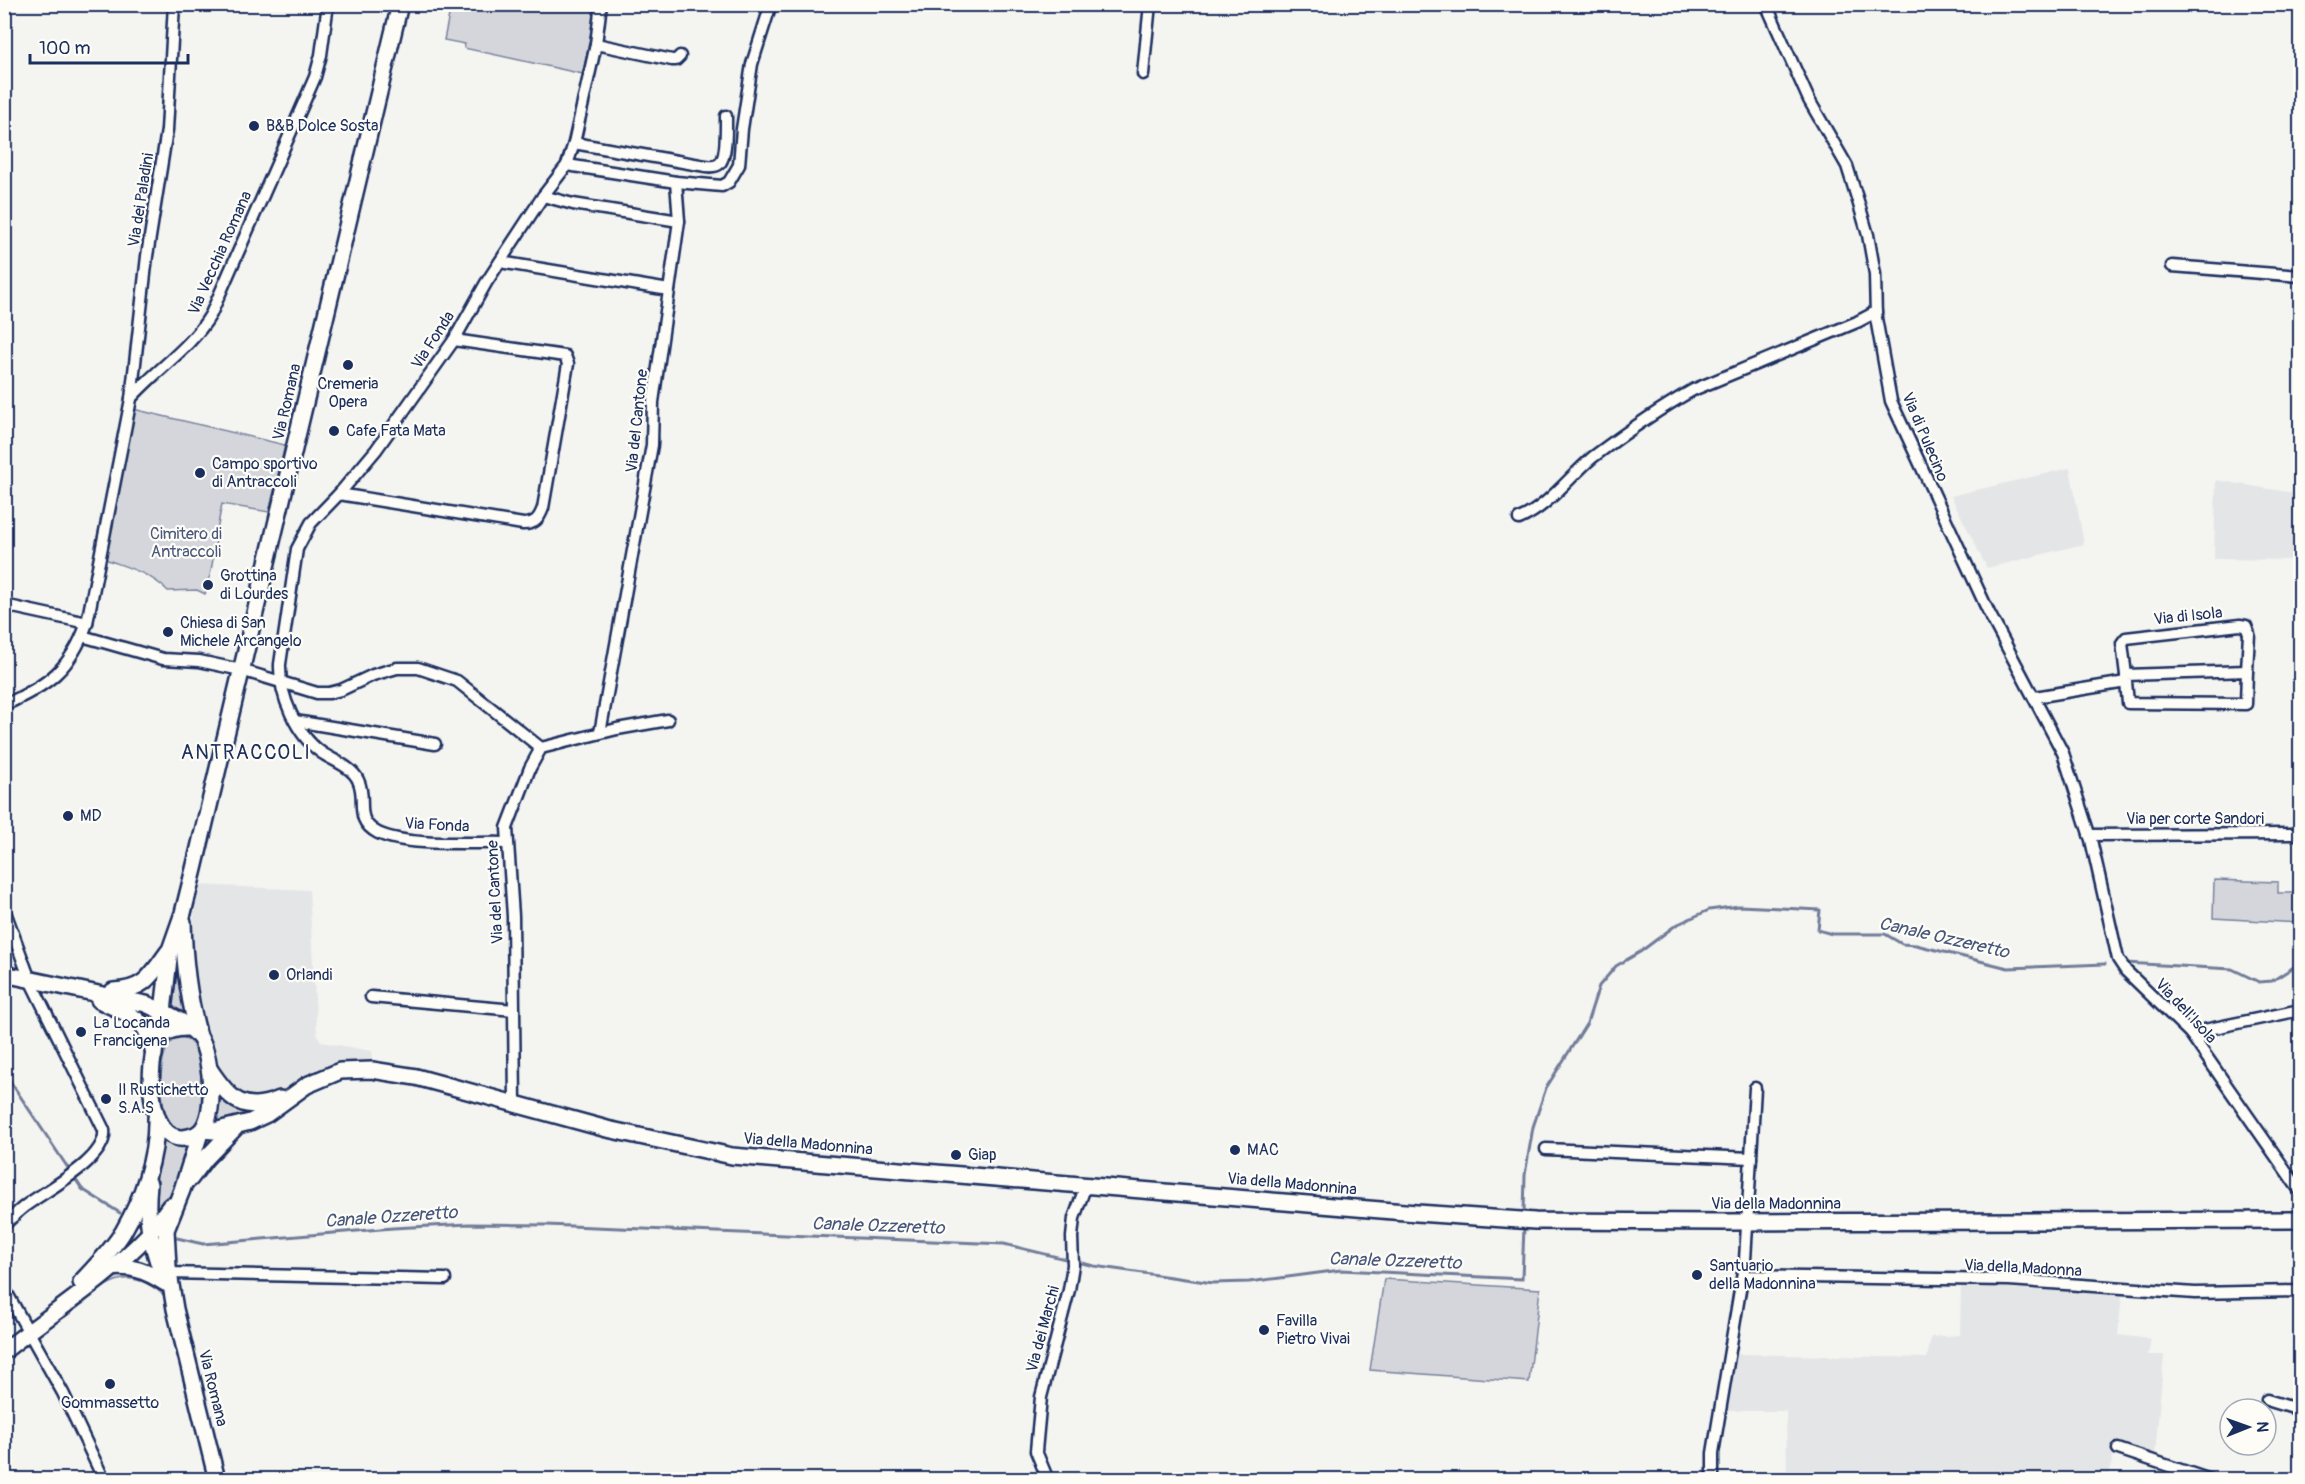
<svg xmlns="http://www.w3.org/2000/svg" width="2305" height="1484" font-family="Pangolin,sans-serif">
	<rect width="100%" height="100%" fill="#f4f4f1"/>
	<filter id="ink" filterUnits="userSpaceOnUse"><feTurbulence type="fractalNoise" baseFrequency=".0167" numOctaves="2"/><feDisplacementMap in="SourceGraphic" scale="12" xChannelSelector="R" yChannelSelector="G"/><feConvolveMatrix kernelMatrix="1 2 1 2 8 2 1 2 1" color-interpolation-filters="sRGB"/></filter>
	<g filter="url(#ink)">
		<!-- built -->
		<g fill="#e4e5e6">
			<path d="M2070 468 2084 544 1987 568 1951 496Z"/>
			<path d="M2216 480 2300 494V560L2214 559Z"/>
			<path d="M198 885 309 890 317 1035 321 1041 326 1043 372 1051 373 1064 263 1100 240 1096 223 1080 195 984 192 955 194 910Z"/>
			<path d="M1961 1285 2122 1295 2118 1335 2151 1339 2148 1355H2164L2155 1454 2115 1441 2109 1479H1787L1786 1411H1725L1736 1354 1927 1358 1931 1337 1960 1335Z"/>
		</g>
		<!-- green -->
		<g fill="#d4d6db" stroke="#78829c" stroke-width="1.5">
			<path d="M451 5H596L583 74 464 48 465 44 444 40Z"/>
			<path d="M133 409 285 445 269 512 222 504C215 534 215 565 205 594L197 590 168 591C150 573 129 568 105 559Z"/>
			<path d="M2214 880 2278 882V893H2300V934L2299 923 2213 918Z"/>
			<path d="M176 941 178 969 190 1019 169 1007Z"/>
			<path d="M178 1037C185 1037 190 1039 194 1045 202 1060 204 1104 199 1120 191 1131 180 1131 169 1124 160 1104 154 1048 178 1037Z"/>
			<path d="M218 1093 257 1111 246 1118 213 1127 218 1109Z"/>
			<path d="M163 1140 176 1146 195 1145 174 1191 156 1216 152 1202Z"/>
			<path d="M128 1272 161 1288 166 1297C122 1258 103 1289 65 1317H61L110 1277Z"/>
			<path d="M1384 1279 1540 1289 1529 1382 1370 1370Z"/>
		</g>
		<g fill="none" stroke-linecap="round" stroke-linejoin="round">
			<!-- stream -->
			<g stroke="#717c98" stroke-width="3">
				<path d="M2125 963 2232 969 2259 982 2272 981 2300 963"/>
				<path d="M4 1069 12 1084 82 1189 120 1213"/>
				<path d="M1524 1212 1525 1175 1533 1127 1546 1088 1587 1023 1599 986 1616 966 1640 952 1676 925 1709 910 1739 906 1820 910 1818 930 1832 934H1885L1902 944 1916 945 2008 968 2105 964"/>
				<path d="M177 1238 203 1244 393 1228 469 1224 546 1225 1004 1244 1094 1266 1213 1283 1249 1282 1341 1270 1522 1279 1524 1227"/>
			</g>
			<defs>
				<g id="street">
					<path d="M1766 4 1809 100 1847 166 1858 201 1868 235 1875 274 1876 318 1891 401 1989 613 2063 753 2091 840 2118 959 2126 971 2190 1033 2300 1191"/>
					<path d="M596 44 672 60H676L680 56"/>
					<path d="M1143 74 1150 4"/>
					<path d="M574 143 700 165C705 166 714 168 719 164 727 158 726 127 726 116"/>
					<path d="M567 165 676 182 722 186 729 182 739 165 742 129 752 64 771 4"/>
					<path d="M543 196 573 204 679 221"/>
					<path d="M500 262 669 290"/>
					<path d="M2172 266 2300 276"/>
					<path d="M131 398C157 369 191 348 211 314L315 77 321 55 328 4"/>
					<path d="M339 494 523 524C535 524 539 519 543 508L568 364 565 356 454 340"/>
					<path d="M1519 519C1548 507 1569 477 1593 457 1625 433 1659 409 1693 390L1857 322 1876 312"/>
					<path d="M4 605 87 623"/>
					<path d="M82 636 163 659 199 661 241 670 317 693H329L341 690 373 675 397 668H418L457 681 541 748"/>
					<path d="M2126 675 2122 643 2126 638 2240 625 2246 626 2249 634 2247 671"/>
					<path d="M2035 697 2126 682 2128 703 2246 704 2247 671 2126 675V682"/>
					<path d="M4 705C47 686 71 669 87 623L131 399 147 256 167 130 174 4"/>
					<path d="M295 721 435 744"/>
					<path d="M600 733 652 445 653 402 679 221 676 182"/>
					<path d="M2089 835 2300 834"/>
					<path d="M507 843C472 842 408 847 378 833 352 819 368 800 358 780 352 767 334 761 322 753 296 735 279 695 280 664L297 549 311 523 339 494 376 450 454 340 486 283 543 196 567 165 574 143 596 44 601 4"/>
					<path d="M4 909 30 980 104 1130C108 1159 46 1190 25 1206 18 1211 11 1219 4 1225"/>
					<path d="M371 997 514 1010"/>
					<path d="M2190 1033 2300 1010"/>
					<path d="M515 1103 513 916 507 828 530 768 541 748 617 729 668 720"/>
					<path d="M1546 1149 1751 1158"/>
					<path d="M168 1273 445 1279"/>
					<path d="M1743 1276 2009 1280 2195 1293 2300 1291"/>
					<path d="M4 1288 63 1393 104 1480"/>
					<path d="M2267 1400 2300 1410"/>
					<path d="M2118 1449 2211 1480"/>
					<path d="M1048 1480 1036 1451 1041 1397 1069 1290 1073 1265 1072 1237 1074 1218 1086 1185"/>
					<path d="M1713 1480V1453L1745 1260 1755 1088"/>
				</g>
				<g id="secondary">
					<path d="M183 922C184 961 188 998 199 1036"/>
					<path d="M4 974 146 1004C160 1010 192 1025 200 1038 211 1055 220 1125 195 1135 146 1156 145 1061 159 1039 166 1030 177 1028 187 1028"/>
					<path d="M113 991C144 990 151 976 168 952"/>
					<path d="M99 1000C130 1016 148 1016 154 1055"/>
					<path d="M160 1038 170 950 183 913 194 869 400 4"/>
					<path d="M210 1070C230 1100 244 1114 280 1099"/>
					<path d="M203 1130 214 1131 250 1122 267 1114 307 1085 340 1071 372 1070 416 1077 607 1129 732 1156 1417 1213 1535 1221 1727 1222 2300 1220"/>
					<path d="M200 1133 182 1190 166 1230 168 1267 175 1309 217 1480"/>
					<path d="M190 1179 206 1158 235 1128"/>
					<path d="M149 1184C145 1225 151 1240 163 1278"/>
					<path d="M110 1268C132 1265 146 1271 165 1283"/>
					<path d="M81 1282C95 1267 112 1250 123 1232 142 1199 157 1157 156 1118"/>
					<path d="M4 1351C52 1313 106 1279 148 1235 156 1226 163 1215 170 1206"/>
				</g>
			</defs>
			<!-- street casing -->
			<use href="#street" stroke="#1b2f5e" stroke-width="15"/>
			<!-- secondary casing -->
			<use href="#secondary" stroke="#1b2f5e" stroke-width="20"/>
			<!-- street -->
			<use href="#street" stroke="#fdfcf7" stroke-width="10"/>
			<!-- secondary -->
			<use href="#secondary" stroke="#fdfcf7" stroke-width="15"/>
		</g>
	</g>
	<!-- markers -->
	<g fill="#1b2f5e" stroke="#fdfcf7" stroke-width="2">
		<circle cx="254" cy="126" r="6"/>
		<circle cx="348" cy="365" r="6"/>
		<circle cx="334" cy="431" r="6"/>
		<circle cx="200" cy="473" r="6"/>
		<circle cx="208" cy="585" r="6"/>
		<circle cx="168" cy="632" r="6"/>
		<circle cx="68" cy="816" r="6"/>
		<circle cx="274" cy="975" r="6"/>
		<circle cx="81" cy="1032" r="6"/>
		<circle cx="106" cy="1099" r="6"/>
		<circle cx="1235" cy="1150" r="6"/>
		<circle cx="956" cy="1155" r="6"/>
		<circle cx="1697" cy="1275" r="6"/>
		<circle cx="1264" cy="1330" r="6"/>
		<circle cx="110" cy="1384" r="6"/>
	</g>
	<g text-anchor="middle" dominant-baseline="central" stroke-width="4.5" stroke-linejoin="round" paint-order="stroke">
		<!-- poi labels -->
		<g font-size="16" fill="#1b2f5e" stroke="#fdfcf7" text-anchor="start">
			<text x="266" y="126">B&amp;B Dolce Sosta</text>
			<text x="348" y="384" text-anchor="middle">Cremeria<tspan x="348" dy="18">Opera</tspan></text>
			<text x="346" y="431">Cafe Fata Mata</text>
			<text x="212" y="464">Campo sportivo<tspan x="212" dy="18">di Antraccoli</tspan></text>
			<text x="220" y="576">Grottina<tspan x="220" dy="18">di Lourdes</tspan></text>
			<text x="180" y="623">Chiesa di San<tspan x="180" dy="18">Michele Arcangelo</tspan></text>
			<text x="80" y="816">MD</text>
			<text x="286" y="975">Orlandi</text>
			<text x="93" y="1023">La Locanda<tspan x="93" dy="18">Francigena</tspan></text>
			<text x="118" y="1090">Il Rustichetto<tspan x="118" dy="18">S.A.S</tspan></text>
			<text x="1247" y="1150">MAC</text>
			<text x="968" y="1155">Giap</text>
			<text x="1709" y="1266">Santuario<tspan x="1709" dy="18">della Madonnina</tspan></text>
			<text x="1276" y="1321">Favilla<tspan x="1276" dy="18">Pietro Vivai</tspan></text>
			<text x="110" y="1403" text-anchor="middle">Gommassetto</text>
		</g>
		<!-- street labels -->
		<g font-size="16" fill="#1b2f5e" stroke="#fdfcf7">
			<text transform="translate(141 200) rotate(-81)">Via dei Paladini</text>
			<text transform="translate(220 253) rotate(-66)">Via Vecchia Romana</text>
			<text transform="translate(433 340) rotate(-57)">Via Fonda</text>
			<text transform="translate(287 402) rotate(-77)">Via Romana</text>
			<text transform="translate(637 421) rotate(-84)">Via del Cantone</text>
			<text transform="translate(1925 437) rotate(67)">Via di Pulecino</text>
			<text transform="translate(2188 616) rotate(-6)">Via di Isola</text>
			<text x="2195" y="819">Via per corte Sandori</text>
			<text transform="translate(437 825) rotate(3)">Via Fonda</text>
			<text transform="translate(495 892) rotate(-93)">Via del Cantone</text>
			<text transform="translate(2186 1011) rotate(47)">Via dell'Isola</text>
			<text transform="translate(808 1144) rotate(5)">Via della Madonnina</text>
			<text transform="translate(1292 1184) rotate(5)">Via della Madonnina</text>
			<text x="1776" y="1204">Via della Madonnina</text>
			<text transform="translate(2023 1268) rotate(3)">Via della Madonna</text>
			<text transform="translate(1043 1329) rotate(-75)">Via dei Marchi</text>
			<text transform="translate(213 1388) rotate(76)">Via Romana</text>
		</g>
		<!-- park labels -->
		<g font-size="16" fill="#49597d" stroke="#fdfcf7">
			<text x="186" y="534">Cimitero di<tspan x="186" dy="18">Antraccoli</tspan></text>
		</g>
		<!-- water labels -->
		<g font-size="18" font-style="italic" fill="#46567b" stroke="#fdfcf7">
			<text transform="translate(1944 938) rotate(13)">Canale Ozzeretto</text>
			<text transform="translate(391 1217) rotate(-4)">Canale Ozzeretto</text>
			<text transform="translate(878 1226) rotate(2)">Canale Ozzeretto</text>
			<text transform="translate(1395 1261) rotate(2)">Canale Ozzeretto</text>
		</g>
		<!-- quarter labels -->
		<g font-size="20" letter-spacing="1.5" fill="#1b2f5e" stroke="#fdfcf7">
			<text x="246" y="752">ANTRACCOLI</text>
		</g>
	</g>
	<!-- margin -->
	<rect width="2305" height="1484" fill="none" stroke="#fdfcf7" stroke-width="24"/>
	<rect x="12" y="12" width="2281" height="1460" fill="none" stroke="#1b2f5e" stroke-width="2" filter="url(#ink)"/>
	<!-- north arrow -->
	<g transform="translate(2248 1427) rotate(89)"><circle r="28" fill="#fdfcf7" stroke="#a3aaba" stroke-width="1.5"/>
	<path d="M0-4.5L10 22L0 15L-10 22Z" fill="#1b2f5e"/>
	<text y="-9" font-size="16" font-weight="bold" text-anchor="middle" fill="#1b2f5e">N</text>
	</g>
	<!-- scale -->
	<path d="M30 54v9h158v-9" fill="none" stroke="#1b2f5e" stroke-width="3"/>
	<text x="39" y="54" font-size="18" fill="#1b2f5e" stroke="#fdfcf7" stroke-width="4.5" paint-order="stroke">100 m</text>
</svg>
